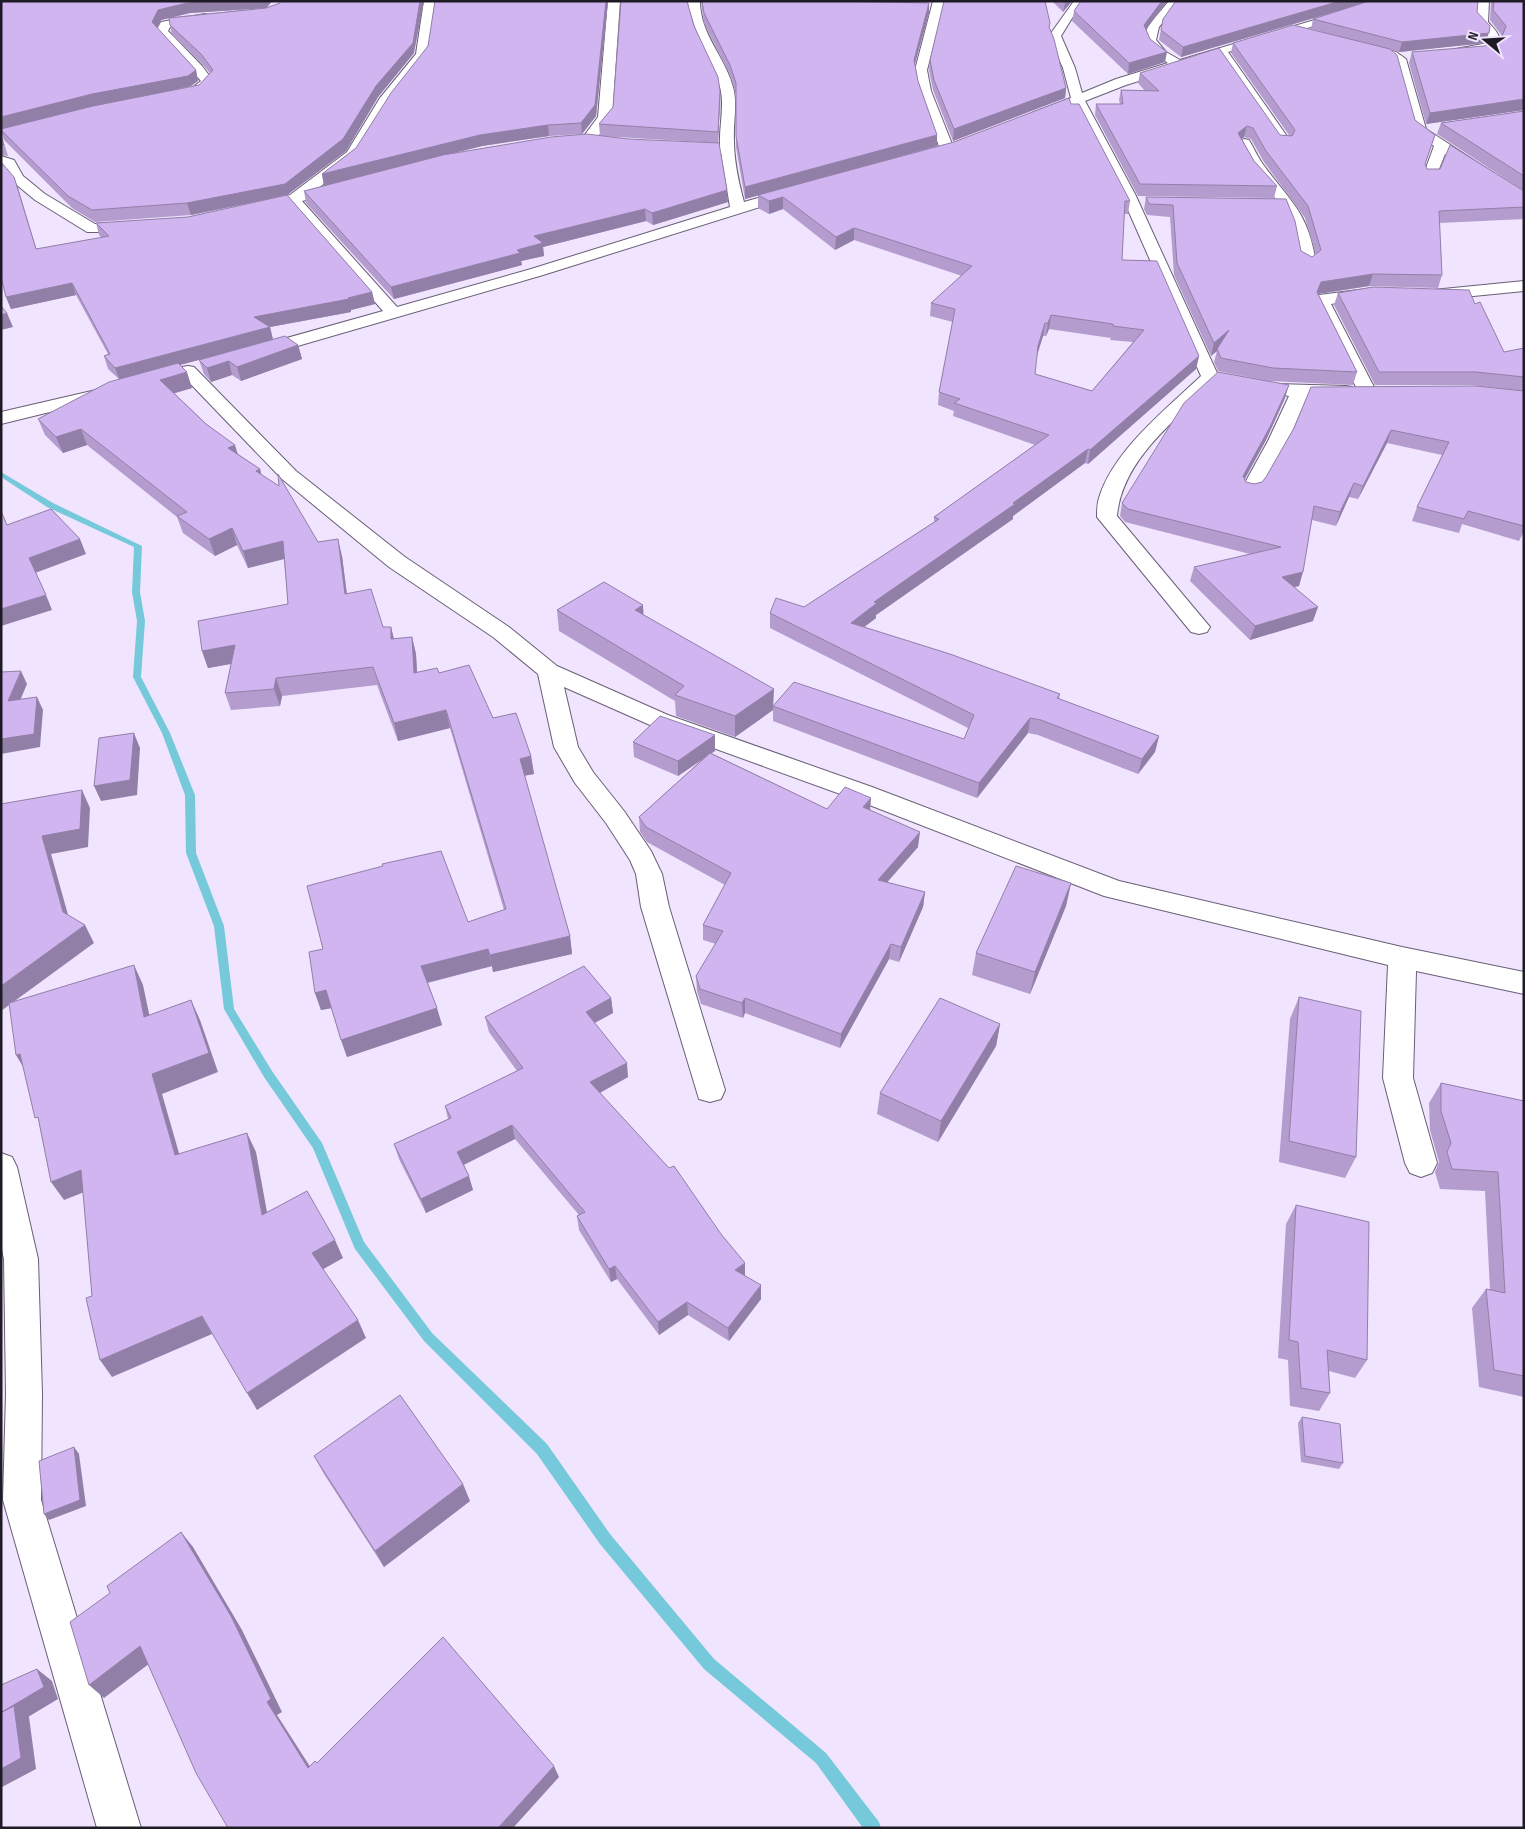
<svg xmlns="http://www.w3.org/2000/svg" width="1525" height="1829" font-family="'Sofia Sans Condensed',sans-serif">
	<rect width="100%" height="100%" fill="#f0e4fe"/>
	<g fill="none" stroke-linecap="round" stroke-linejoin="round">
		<!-- stream -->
		<path fill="#75c9db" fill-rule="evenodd" d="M1 472 53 503 142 546 140 592 145 621 141 677 170 733 195 795 196 853 224 926 234 1009 272 1071 322 1143 364 1242 432 1333 547 1444 610 1534 714 1659 826 1753 879 1822 881 1828H863L816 1763 704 1669 600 1544 537 1454 424 1341 355 1249 313 1148 264 1077 224 1009 214 926 186 853 185 795 162 733 133 677 137 621 132 592 134 547 47 507 1 477Z"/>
		<defs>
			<g id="minor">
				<path d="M424 1H436L428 55 391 103 357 158 317 189 342 183 349 187 347 190 302 201 397 307 531 269 730 207 721 153 684 152 677 148 684 144 720 145C719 126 725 106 720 87 711 56 688 35 688 1H700C700 36 727 58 734 91 737 108 733 124 734 141 734 162 739 183 744 202L793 188 800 192 798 195 543 275 263 356H251L248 352 251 348 383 311 289 204 255 212 248 208 250 205 290 195 347 152 380 98 416 54Z"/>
				<path d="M608 1H620L612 118 593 143 588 144 581 140 598 117Z"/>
				<path d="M933 1H945L927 70 931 91 954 149 947 153 940 149 919 91 915 70Z"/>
				<path d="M1074 1H1086L1077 10 1061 36 1075 68 1082 93 1116 79 1168 63 1149 50 1144 40 1148 26 1169 1H1180L1159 27 1156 40 1166 52 1180 60 1378 1H1397L1228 52 1291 142 1289 145H1279L1218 56 1126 85 1085 101 1135 194 1217 373 1277 384 1346 386 1352 387 1355 391 1352 395 1307 397 1288 441 1258 494 1251 496 1244 494 1241 490 1268 441 1289 396 1214 383C1175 420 1122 460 1117 516L1210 627 1207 632 1199 634 1191 632 1097 517C1097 511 1097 504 1099 498 1113 451 1166 409 1201 376L1121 194 1074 106 1037 120 1030 116 1032 113 1071 98 1063 68 1049 36Z"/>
				<path d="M1477 1H1489L1488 22C1496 31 1504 37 1496 50L1456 55 1454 52 1456 49 1488 43 1487 36 1476 22Z"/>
				<path d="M205 14 211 17 209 19 170 27 168 31 202 66 214 82C206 93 187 101 173 98L172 95 173 92 192 88 201 81 156 31 161 22Z"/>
				<path d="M1364 42 1396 52 1406 59 1426 129 1524 193V204L1445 154 1435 179H1425L1423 176 1434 146 1413 131 1396 64 1388 58 1360 49 1358 46Z"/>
				<path d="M1244 139 1249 140C1254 148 1257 156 1262 163 1291 203 1308 211 1316 263L1314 266 1308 268 1300 263 1296 240 1289 217 1241 152 1237 143Z"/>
				<path d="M1 156 14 160 23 176 45 194 95 224 133 222 141 227 133 232H87L35 200 12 181 1 165Z"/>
				<path d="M1524 281V291L1433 300 1427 299 1425 295 1427 291 1433 290Z"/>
				<path d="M1375 288 1381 290 1383 293 1381 296 1331 304 1376 391 1373 395H1361L1358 391 1315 304 1319 295Z"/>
				<path d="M188 366 194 367 296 471 405 557 509 627 557 666 668 715 872 787 1119 881 1402 947 1524 972V994L1416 971 1413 1078 1437 1163 1432 1173 1421 1177 1410 1173 1405 1163 1383 1078 1388 965 1104 896 854 799 650 725 564 687 578 747 593 772 624 811 651 851 662 874 669 907 725 1090 721 1099 710 1102 699 1099 641 907 636 874 630 860 606 823 575 783 554 747 538 674 493 637 389 567 282 479 182 375 179 371 182 367Z"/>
				<path d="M109 387 115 388 118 392 115 396 1 424V412Z"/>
				<path d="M1 1153 12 1157 17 1167 38 1259 42 1394 41 1500 141 1828H97L3 1500 6 1394 4 1259 1 1245Z"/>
			</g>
		</defs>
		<!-- minor casing -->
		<use href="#minor" stroke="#695f75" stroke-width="2"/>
		<!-- minor -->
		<use href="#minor" fill="#fff" fill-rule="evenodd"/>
	</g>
	<!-- wall -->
	<g fill="#b49cce" fill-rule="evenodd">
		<path d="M1 1H272L267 8 414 53 378 97 346 151 287 195 372 292 375 304 351 310V312L270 327 273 339 298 345 302 359 241 381 232 375 211 382 204 374 199 360 255 345 180 365 192 388 174 393 238 454 260 469 261 474 318 542 342 556 347 594 383 627H391L394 639 412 637 416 654 417 673H439L493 718 531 756 534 774 524 776 570 936 572 954 493 972 492 966 428 983 442 1025 347 1057 331 1008 321 1010 315 993 468 922 504 910 450 728 398 741 377 685 282 696 280 706 231 710 225 693 231 664 208 668 202 651 288 604 284 559 248 568 237 545 215 556 183 533 177 517 87 445 63 453 45 435 38 419 119 379 108 369 104 356 108 354 76 295 11 309 6 297 14 177 36 249 102 238 99 235 96 223 188 217 284 196 191 215 95 222 72 208 4 140 1 132ZM264 8 173 17 190 13ZM169 18 172 35 203 65 210 73 199 85 96 105 198 81 196 70 157 28 161 20Z"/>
		<path d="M435 1H608L596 116 582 134 549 136 482 146 453 153 728 202 653 225 646 221 543 247 544 256 521 261 522 265 394 299 306 203 304 191 324 186 322 174 356 148 428 46Z"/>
		<path d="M701 1H833L929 13 915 64 918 81 937 135V146L745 199 736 147V93L730 75 704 23Z"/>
		<path d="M895 1H931V2Z"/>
		<path d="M1052 1H1072L1063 12Z"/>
		<path d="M1081 1H1167L1146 30 1150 39 1165 62 1128 74 1072 21 1074 11Z"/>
		<path d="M1176 1 1477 12 1485 43 1399 52 1391 50 1415 120 1435 135 1425 165 1427 169 1524 191V219L1439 223 1442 275 1438 288 1369 286 1318 294 1357 372 1353 385 1269 381 1218 371 1214 362 1217 351 1211 356 1174 275 1170 217 1147 215 1144 209 1146 197 1286 199 1301 251 1312 257 1316 255 1305 218 1264 162 1251 139 1244 137 1242 139 1254 161 1277 186 1274 198 1138 196 1095 115 1096 104H1120L1119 100 1121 90 1145 91 1138 83 1140 73 1280 135H1289L1231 53 1233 43 1352 40 1311 29 1313 19 1346 9 1181 57 1159 40 1163 19Z"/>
		<path d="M1491 1H1524V110L1426 124 1409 63 1412 52 1484 46 1500 42 1502 36 1490 20Z"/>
		<path d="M687 3 720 101 718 143 600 136 599 124 613 107Z"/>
		<path d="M1049 28 1066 88 1065 98 953 141 933 90 929 70 930 60Z"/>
		<path d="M1071 104 1130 201 1128 214H1124L1122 260 1199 356 1196 369 1088 464 1085 463 1013 516V519L876 615V618L864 627 1060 694 1059 699 1159 736 1155 752 1138 774 1038 735 1028 733 977 798 773 721V710L735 737 676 716 675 701 559 631 557 610 644 615 773 705 964 739 968 728 770 628V613L804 607 934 522V517L1035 445 953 416 954 411 938 405 939 392 953 322 930 316 931 303 962 276 854 240 835 250 783 209 769 214 758 208V195L954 142ZM1049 329 1111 338 1110 340 1133 342 1092 391 1035 374 1036 357 1043 336H1046Z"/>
		<path d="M1524 111V191L1437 134 1441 123Z"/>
		<path d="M1 135 3 140 8 156 1 155Z"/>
		<path d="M1338 293 1475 304 1504 352 1524 348V391L1471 385H1375L1334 305Z"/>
		<path d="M1524 391V531L1519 541 1462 524 1459 533 1412 521 1417 507 1442 455 1387 443 1358 499 1349 497 1336 526 1312 520 1299 586 1294 587 1313 621 1250 640 1190 581 1194 567 1250 554 1125 522 1120 516 1122 503 1285 398 1266 440 1245 479 1246 482 1254 484 1262 482 1266 477 1294 428Z"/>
		<path d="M715 735V751L711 753 827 809 870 810 918 847 887 882 925 892 923 907 899 962 889 959 840 1048 745 1013 743 1018 701 1004 697 991 696 976 716 944 703 940V925L725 885 647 842 640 832 639 817 704 758 678 776 634 757 633 742Z"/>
		<path d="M1071 883 1066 906 1030 994 972 975 976 953Z"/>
		<path d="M1299 997 1356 1157 1345 1178 1279 1162 1290 1019Z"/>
		<path d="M611 998 613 1013 595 1023 628 1077 600 1093 745 1276 761 1299 729 1341 688 1315 659 1335 617 1279 611 1282 579 1230 577 1216 579 1215 515 1139 464 1165 473 1190 426 1213 399 1159 394 1144 448 1119 445 1106 517 1071 489 1032 485 1017Z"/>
		<path d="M1000 1024 996 1046 938 1142 877 1114 880 1093Z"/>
		<path d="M1441 1083 1524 1101V1397L1479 1387 1472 1308 1486 1289 1490 1290 1485 1191 1440 1189 1435 1172 1439 1162 1430 1130 1429 1103Z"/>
		<path d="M1296 1205 1367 1360 1355 1378 1329 1371 1330 1393 1319 1411 1290 1406 1288 1360 1278 1358 1286 1224Z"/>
		<path d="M1302 1417 1343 1463 1339 1469 1301 1462 1298 1423Z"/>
		<path d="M314 1456 470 1501 384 1567 324 1474Z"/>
	</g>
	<!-- shaded-wall -->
	<g fill="#927fa8">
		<path d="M218 1H272L266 8 190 13 161 20 155 32 152 22 158 10 187 3Z"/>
		<path d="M420 1H424L414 53 378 97 346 151 287 195 191 215 187 203Z"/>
		<path d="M606 1H608L596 116 582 134 581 123Z"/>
		<path d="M1066 1H1072L1063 12 1065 3Z"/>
		<path d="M1162 1H1167L1142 35 1144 25Z"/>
		<path d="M1340 1H1371L1181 57 1183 47Z"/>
		<path d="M929 3V13L913 70 914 60Z"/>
		<path d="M1489 33 1485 43 1399 52 1402 42Z"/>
		<path d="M1167 52 1165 62 1128 74 1129 63Z"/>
		<path d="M196 70 198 81 191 86 1 129V117L92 94Z"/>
		<path d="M1066 88 1065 98 953 141 954 129Z"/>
		<path d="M720 91V101L718 143V132Z"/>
		<path d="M1524 99V110L1426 124 1430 113Z"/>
		<path d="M548 125 549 136 482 146 324 186 322 174 480 135Z"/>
		<path d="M1247 126 1244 137 1235 144 1238 133Z"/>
		<path d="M937 135V146L745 199V187Z"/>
		<path d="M14 177 18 188 40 261 36 249Z"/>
		<path d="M727 190 728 202 653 225 652 213Z"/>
		<path d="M783 197V209L769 214V201Z"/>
		<path d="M645 209 646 221 543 247 544 256 521 261 522 265 394 299 391 287 517 250 534 236Z"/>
		<path d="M854 228V240L835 250 836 237Z"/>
		<path d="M1373 274 1369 286 1317 294V292L1321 282Z"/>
		<path d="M72 283 76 295 11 309 6 297Z"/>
		<path d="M372 292 375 304 351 310V312L270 327 273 340 120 381 115 368 254 317 348 298Z"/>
		<path d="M7 313 13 327 1 330V315Z"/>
		<path d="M1051 315 1049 329 1046 336 1048 323Z"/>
		<path d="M1045 323 1043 336 1036 359 1038 346Z"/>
		<path d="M1229 330 1217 351 1211 356 1214 343Z"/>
		<path d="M298 345 302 359 241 381 237 367Z"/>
		<path d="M1199 356 1196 369 1088 464 1090 450Z"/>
		<path d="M229 361 232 375 211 382 207 368Z"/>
		<path d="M187 372 192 388 165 396 160 380Z"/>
		<path d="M1289 385 1285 398 1266 440 1239 489 1243 476Z"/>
		<path d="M81 429 87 445 63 453 56 437Z"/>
		<path d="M1391 430 1387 443 1358 499 1363 486Z"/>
		<path d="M235 445 240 461 228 448Z"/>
		<path d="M1088 449 1085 463 1013 516V519L876 615V618L850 638 851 623 874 602Z"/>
		<path d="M260 469 264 486 256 471Z"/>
		<path d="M1354 483 1349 497 1336 526 1340 512Z"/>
		<path d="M232 528 237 545 215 556 209 539Z"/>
		<path d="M80 539 86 554 35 573 29 558Z"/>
		<path d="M338 539 342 556 349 612 345 594Z"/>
		<path d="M283 541 288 558 248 568 243 551Z"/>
		<path d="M1303 572 1299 586 1278 591 1282 577Z"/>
		<path d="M46 595 52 610 1 626V609Z"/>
		<path d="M643 605 644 625 635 610Z"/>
		<path d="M1318 607 1313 621 1250 640 1255 626Z"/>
		<path d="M391 627 395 644 391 639Z"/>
		<path d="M412 637 416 654 418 691 414 673Z"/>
		<path d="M235 645 241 662 208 668 202 651Z"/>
		<path d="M21 671 27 684 14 715 8 701Z"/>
		<path d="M276 678 282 696 280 706 274 689Z"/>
		<path d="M774 689 773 710 735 737V716Z"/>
		<path d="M37 697 43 710 40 747 1 754V739Z"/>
		<path d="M446 710 450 728 398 741 394 723Z"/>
		<path d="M1030 718 1028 733 977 798 979 783Z"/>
		<path d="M134 733 140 748 137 795 101 801 94 786Z"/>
		<path d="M715 735V751L678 776V761Z"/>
		<path d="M1159 736 1155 752 1138 774 1142 759Z"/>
		<path d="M531 756 534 774 522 776 520 759Z"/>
		<path d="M82 790 90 808 88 847 51 854 72 929 63 912 42 836Z"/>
		<path d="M871 798 870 813 863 807Z"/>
		<path d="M920 832 918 847 876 895 878 880Z"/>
		<path d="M1071 883 1066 906 1030 994 1035 972Z"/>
		<path d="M925 892 923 907 899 962 901 947Z"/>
		<path d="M85 925 94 943 1 1011V986Z"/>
		<path d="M570 936 572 954 493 972 490 955Z"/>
		<path d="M891 944 889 959 840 1048 841 1034Z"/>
		<path d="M488 949 492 966 425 983 421 966Z"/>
		<path d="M134 965 143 985 154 1037 144 1017Z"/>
		<path d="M326 990 332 1008 321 1010 315 993Z"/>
		<path d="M611 998 613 1013 588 1026 586 1012Z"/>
		<path d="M745 998V1013L743 1018 742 1003Z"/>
		<path d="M191 1000 200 1020 218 1072 162 1094 185 1174 175 1155 152 1074Z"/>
		<path d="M437 1008 442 1025 347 1057 341 1040Z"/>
		<path d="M1000 1024 996 1046 938 1142 941 1121Z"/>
		<path d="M20 1054 28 1075 16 1055Z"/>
		<path d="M627 1063 628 1077 592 1097 590 1082Z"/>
		<path d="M512 1125 515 1139 461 1166 457 1152Z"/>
		<path d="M247 1133 256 1152 271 1234 262 1215Z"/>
		<path d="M81 1170 92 1189 64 1200 51 1182Z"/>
		<path d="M469 1176 473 1190 426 1213 421 1199Z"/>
		<path d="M335 1240 343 1258 320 1271 312 1253Z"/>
		<path d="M745 1263V1276L735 1270Z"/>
		<path d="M615 1266 617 1279 611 1282 609 1269Z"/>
		<path d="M761 1285V1299L729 1341 728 1328Z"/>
		<path d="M687 1302 688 1315 659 1335 658 1322Z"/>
		<path d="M202 1316 212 1334 112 1377 100 1360Z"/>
		<path d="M358 1320 366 1338 257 1410 247 1393Z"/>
		<path d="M74 1447 79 1454 86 1506 49 1520 44 1514Z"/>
		<path d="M463 1484 470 1501 384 1567 375 1551Z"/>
		<path d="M181 1532 193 1547 242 1630 282 1712 277 1715 318 1779 308 1768 267 1702Z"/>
		<path d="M140 1646 154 1660 104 1698 89 1685Z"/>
		<path d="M37 1669 52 1681 58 1699 28 1717H29L36 1769 2 1787 1 1786 2 1712Z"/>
		<path d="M554 1766 559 1777 513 1828H498Z"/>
	</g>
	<!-- building -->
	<g fill="#d1b5f0" stroke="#927fa8" fill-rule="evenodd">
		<path d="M1 1H218L187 3 158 10 152 22 196 70 188 76 92 94 1 117Z"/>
		<path d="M280 1H420L413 43 376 86 343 139 285 184 187 203 92 210 68 196 1 130V129L93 106 199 85 213 70 201 54 170 25 169 18 266 8 280 3Z"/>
		<path d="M435 1H606L595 105 581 123 548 125 480 135 322 174 356 148 391 93 428 46Z"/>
		<path d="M621 1H687L694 26 718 77 720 91 718 132 599 124 613 107Z"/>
		<path d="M702 1H833L929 3 914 60 918 81 937 135 745 187 736 136V83L730 65 704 13Z"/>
		<path d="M944 1H1045L1050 23 1049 27 1054 39 1066 88 954 129 934 80 930 60Z"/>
		<path d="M1081 1H1162L1144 25 1150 39 1167 52 1129 63 1074 11Z"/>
		<path d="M1176 1H1340L1183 47 1161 30 1163 19Z"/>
		<path d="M1369 1H1478L1477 12 1490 26 1489 33 1402 42 1313 19Z"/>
		<path d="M1494 1H1524V99L1430 113 1412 52 1484 46 1500 42 1506 26 1493 10Z"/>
		<path d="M1293 25 1390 49 1397 55 1415 120 1435 135 1425 164 1427 169H1440L1450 145 1524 191V207L1439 211 1442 275 1373 274 1321 282 1317 292 1357 372 1273 368 1221 358 1217 349 1229 330 1214 343 1177 263 1173 205 1149 204 1146 197 1286 199 1295 221 1301 251 1312 257 1321 250 1308 206 1266 151 1253 128 1247 126 1238 133 1254 161 1277 186 1140 184 1096 104H1123L1121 90 1159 91 1140 73 1219 48 1280 135 1292 136 1295 130 1233 43Z"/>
		<path d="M1069 98 1071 104H1079L1130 201H1125L1122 260 1157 261 1199 356 1090 450 1088 449 1013 503 1015 504 874 602 877 603 851 623 950 654 1060 694 1057 698 1159 736 1142 759 1041 720 1030 718 979 783 773 706 794 682 964 739 974 715 770 613 776 598 804 607 939 519 934 517 1049 435 954 403 960 399 939 392 955 309 931 303 972 266 854 228 836 237 783 197 769 201 758 195 954 142ZM1051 315 1113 324V326L1144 330 1092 391 1035 374 1038 346 1045 323H1048Z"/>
		<path d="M1524 111V176L1441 123Z"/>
		<path d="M587 134 628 139 719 143 727 190 652 213 645 209 534 236 543 243 517 250 520 253 391 287 304 191 443 155 551 137Z"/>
		<path d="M1 136 4 145 1 144Z"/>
		<path d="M1 162 14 177 36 249 109 236 96 223 188 217 287 195 372 292 348 298 349 299 254 317 270 327 115 368 104 356 110 354 72 283 6 297 1 277Z"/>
		<path d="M1373 287 1469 290 1475 304 1480 302 1504 352 1524 348V377L1476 372H1379L1338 293Z"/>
		<path d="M1 306 7 313 1 315Z"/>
		<path d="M285 336 298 345 237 367 229 361 207 368 199 360Z"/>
		<path d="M178 363 187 372 160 380 206 424 235 445 228 448 260 469 256 471 279 486 278 474 318 542 338 539 345 594 371 589 383 627H391V639L412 637 414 673 437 668 439 673 469 665 493 718 516 713 531 756 520 759 570 936 490 955 488 949 421 966 437 1008 341 1040 326 990 315 993 309 952 323 949 307 886 383 866 382 864 441 851 468 922 506 909 446 710 394 723 373 667 276 678 274 689 225 693 235 645 202 651 198 621 288 604 283 541 243 551 232 528 209 539 177 516 187 512 81 429 56 437 38 419 109 382Z"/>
		<path d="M1218 372 1289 385 1270 427 1243 476 1246 482 1254 484 1262 482 1266 477 1294 428 1311 387 1476 386 1524 391V526L1468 511 1464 519 1417 507 1449 442 1391 430 1363 486 1354 483 1340 512 1314 506 1303 572 1282 577 1318 607 1255 626 1194 567 1281 547 1128 509 1122 503 1184 403Z"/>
		<path d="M51 509 80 539 29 558 46 595 1 609V511L7 525Z"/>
		<path d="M604 582 643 605 635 610 774 689 735 716 675 695 684 686 557 610Z"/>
		<path d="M21 671 8 701 37 697 34 734 1 739V672Z"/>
		<path d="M660 716 715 735 678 761 633 742Z"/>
		<path d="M134 733 130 780 94 786 99 738Z"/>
		<path d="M710 753 827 809 845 787 871 798 863 807 920 832 878 880 925 892 901 947 891 944 841 1034 745 998 742 1003 700 989 696 976 723 931 703 925 731 873 646 827 639 817Z"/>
		<path d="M82 790 80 829 42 836 63 912 85 925 1 986V804Z"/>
		<path d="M1016 866 1071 883 1035 972 976 953Z"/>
		<path d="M134 965 144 1017 191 1000 209 1053 152 1074 175 1155 247 1133 262 1215 307 1191 335 1240 312 1253 358 1320 247 1393 202 1316 100 1360 86 1298 92 1296 81 1170 51 1182 38 1117 35 1118 20 1054 16 1055 9 1003Z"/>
		<path d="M584 966 611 998 586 1012 627 1063 590 1082 669 1168 674 1166 721 1234 745 1263 735 1270 761 1285 728 1328 687 1302 658 1322 615 1266 609 1269 577 1216 585 1212 512 1125 457 1152 469 1176 421 1199 394 1144 451 1118 445 1106 523 1068 485 1017Z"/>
		<path d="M1299 997 1361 1011 1356 1157 1289 1141Z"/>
		<path d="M940 998 1000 1024 941 1121 880 1093Z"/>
		<path d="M1441 1083 1524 1101V1376L1494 1370 1486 1289 1505 1293 1498 1172 1452 1169 1447 1152 1451 1143 1441 1111Z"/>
		<path d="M1296 1205 1369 1222 1367 1360 1327 1350 1330 1393 1301 1388 1298 1342 1289 1340Z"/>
		<path d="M400 1395 463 1484 375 1551 314 1456Z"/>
		<path d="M1302 1417 1340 1424 1343 1463 1305 1456Z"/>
		<path d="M74 1447 80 1500 44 1514 39 1461Z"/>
		<path d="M181 1532 231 1616 271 1699 267 1702 308 1768 315 1761 317 1763 443 1637 554 1766 498 1828H228L196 1773 140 1646 89 1685 70 1622 110 1593 107 1586Z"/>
		<path d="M37 1669 44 1687 2 1712 14 1706 21 1758 1 1769V1685Z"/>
	</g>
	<!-- border -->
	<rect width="1525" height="1829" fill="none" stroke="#1f1b24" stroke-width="5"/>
	<!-- north arrow -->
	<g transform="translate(1485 40) rotate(288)" stroke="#f0e4fe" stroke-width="4" paint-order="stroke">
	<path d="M0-4L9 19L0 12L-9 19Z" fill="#1f1b24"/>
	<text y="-8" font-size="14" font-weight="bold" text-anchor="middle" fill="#1f1b24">N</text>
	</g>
</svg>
